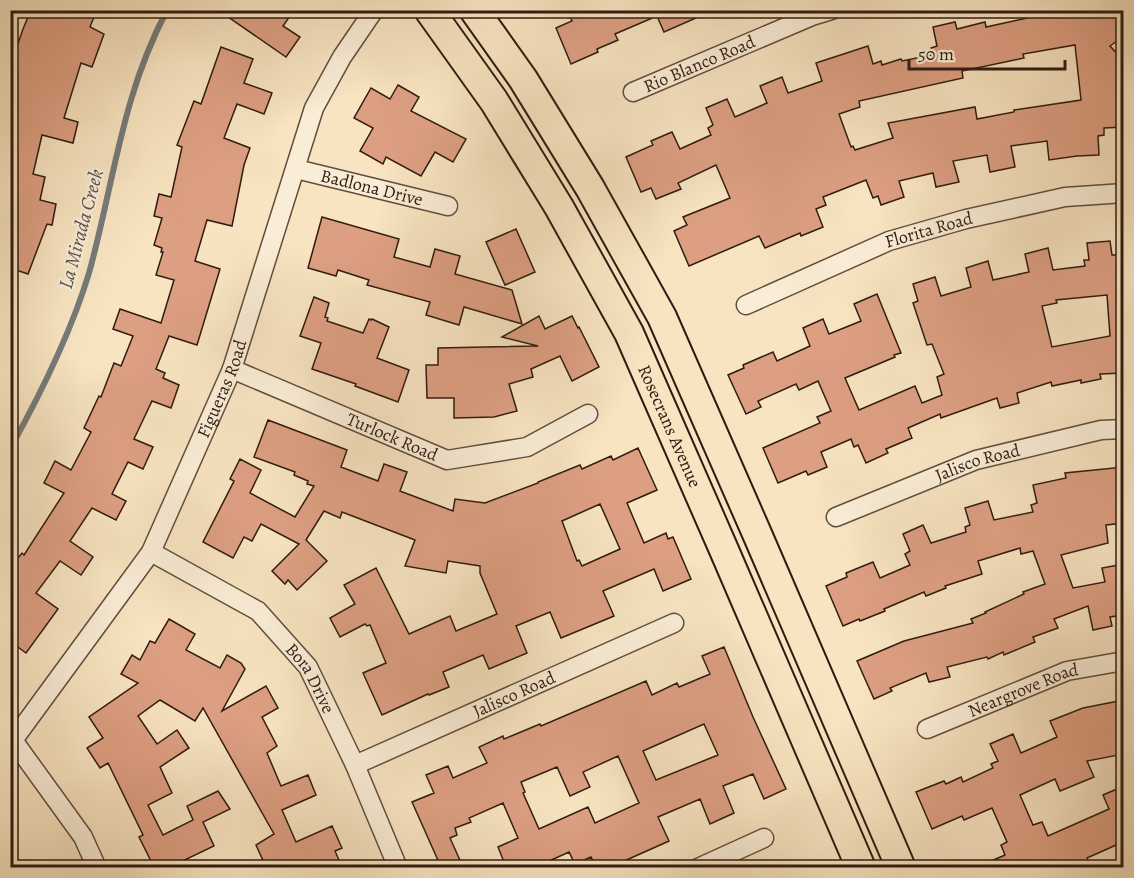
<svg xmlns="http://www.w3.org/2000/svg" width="1134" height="878" font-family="Alegreya,serif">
	<rect width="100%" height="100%" fill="#f8e4c1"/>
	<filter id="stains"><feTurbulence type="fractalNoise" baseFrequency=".00333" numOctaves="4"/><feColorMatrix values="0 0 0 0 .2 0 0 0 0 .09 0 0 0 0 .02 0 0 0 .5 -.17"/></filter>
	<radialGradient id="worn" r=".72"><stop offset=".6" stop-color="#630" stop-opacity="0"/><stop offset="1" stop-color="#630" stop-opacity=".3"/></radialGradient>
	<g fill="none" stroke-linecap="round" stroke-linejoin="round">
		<!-- stream -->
		<path stroke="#757b79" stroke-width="6" d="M10 449C40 395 71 333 89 273 105 216 114 157 131 100 140 69 152 39 167 10"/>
	</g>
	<!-- building -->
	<g fill="#dd9f82" stroke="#301b11" stroke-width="1.5" fill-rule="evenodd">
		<path d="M31 10H79L94 17 90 27 104 34 92 67 81 63 64 118 78 122 73 143 42 135 33 174 45 177 40 200 56 204 52 225 47 224 28 274 10 268V172L14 157 10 156V67L23 29Z"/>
		<path d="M218 10H294L283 26 300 37 286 57Z"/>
		<path d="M574 10H714L664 32 657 16 615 34 618 40 597 49 598 52 571 64 556 28 572 21 570 17 576 15Z"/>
		<path d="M1055 10H1124V36L1110 46 1124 61V127L1104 128V135L1098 136 1099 155 1077 156 1049 160 1047 141 1011 146 1015 167 990 172 987 155 953 161 959 182 936 187 933 173 899 181 904 197 881 205 878 196 873 198 866 180 823 197 826 205 816 209 823 227 801 236 800 233 765 248 759 236 689 266 674 231 687 225 683 217 730 198 716 165 678 183 681 189 656 199 651 188 641 192 626 157 653 145 651 141 672 132 680 149 711 135 708 128 713 125 706 108 727 99 735 117 767 103 760 86 782 77 788 93 822 81 816 63 868 46 873 64 881 61 882 65 901 59 902 61 932 55 931 48 937 46 933 27 955 22 957 29 985 22 986 27 1027 18 1026 15ZM1075 45 1081 100 1014 110V112L977 119 975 107 888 123 893 138 855 150 853 146 851 147 839 114 860 107 859 101 963 78 962 71 1024 58 1023 54Z"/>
		<path d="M221 47 253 59 244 83 272 93 264 114 237 104 224 138 250 148 244 165 232 226 207 220 195 261 220 269 197 345 169 336 156 369 165 373 163 378 179 385 171 408 152 401 134 439 153 447 143 469 128 462 112 494 126 501 116 520 92 508 70 541 93 557 81 575 60 561 36 593 58 609 26 653 10 641V552L18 558 22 553 24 555 64 493 44 483 55 461 71 470 91 432 84 428 99 396 101 397 114 363 121 366 133 336 113 329 120 309 161 323 174 280 156 275 163 252H161L162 248 154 245 162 218 154 216 159 194 171 197 182 147 177 145 194 101 201 104Z"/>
		<path d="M398 85 419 97 411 111 466 139 453 162 435 152 421 176 386 157 383 164 360 151 373 128 354 118 371 88 390 99Z"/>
		<path d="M322 217 399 239 394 257 430 267 435 249 460 256 455 274 512 290 522 324 464 307 459 325 426 315 430 302 367 285 369 280 338 270 336 276 308 268Z"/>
		<path d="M516 229 535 272 505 285 486 242Z"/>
		<path d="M1110 241 1112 255H1124V373L1100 374 1101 379 1081 383V380L1052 386 1051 382 1017 393 1019 403 1000 408 997 398 941 418 940 414 908 428 912 438 886 449 888 453 866 463 858 445 854 447 851 439 821 452 827 467 808 475 806 471 778 483 763 448 820 423 817 417 831 411 818 381 799 390 796 384 758 401 761 407 746 414 728 375 744 368 743 365 773 352 777 361 810 346 803 328 823 319 829 334 861 321 854 304 877 294 901 353 894 355 895 357 845 378 859 410 915 386 922 403 942 395 937 377 944 374 932 344 927 345 913 303 918 301 913 284 935 277 941 296 971 287 966 268 988 261 993 280 1029 272 1025 254 1048 248 1053 270 1085 266 1084 260H1089L1087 243ZM1107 295 1110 336 1052 347 1042 306 1057 303 1056 300Z"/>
		<path d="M314 297 329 303 325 317 328 318 327 321 363 333 369 319 371 320 372 319 389 327 377 358 409 370 398 402 355 386 356 384 312 369 321 343 300 336Z"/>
		<path d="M539 316 545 329 572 316 578 328 579 327 599 367 572 381 560 356 531 369 533 377 509 384 517 411 494 417 454 418V398H427L426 365H438V348L538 346 502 337Z"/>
		<path d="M268 420 347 450 341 467 378 481 384 464 407 472 400 491 453 511 455 499 485 503 538 483V482L580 465 582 469 611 456 613 460 638 448 657 490 627 503 644 543 666 533 668 539 673 537 691 579 663 591 654 569 603 591 614 616 561 638 550 612 516 626 527 653 489 669 483 655 443 672 449 687 429 695 428 694 382 715 363 673 386 663 370 625 367 626 365 624 340 637 330 618 355 604 344 585 376 568 409 634 450 616 456 631 497 614 480 573V566L448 561 446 573 405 566 415 540 342 512 340 518 324 511 306 540 327 561 297 590 288 580 285 584 272 571 299 544 261 524 252 541 244 537 233 558 203 542 234 481 230 479 240 459 261 470 250 493 295 517 314 486 307 484 308 481 294 475 295 472 254 457ZM600 504 620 549 582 566 579 560 577 561 562 521Z"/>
		<path d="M1124 467V523L1106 525 1108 543 1061 555 1073 588 1105 582 1102 568 1124 564V615L1110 617 1112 626 1093 630 1088 606 1054 619 1058 628 1033 637 1035 642 1004 655 1003 652 988 659 987 657 947 667 950 677 929 682 926 673 890 688 892 691 874 699 857 661 904 641 973 623 971 619 986 613 985 612 1024 594 1023 592 1045 584 1033 551 1021 554 1020 548 978 561 982 574 945 586 946 588 926 596 924 592 884 609 885 611 860 621 859 619 843 626 826 586 847 577 846 573 873 562 880 578 910 565 905 554 910 551 903 534 923 525 931 543 966 532 965 527 970 525 965 508 988 501 994 520 1033 512 1031 505 1037 503 1033 485 1066 478 1065 473Z"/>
		<path d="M169 619 195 634 186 650 220 668 227 655 241 663 245 669 222 711 266 686 278 708 262 717 277 746 267 753 281 786 308 775 316 795 282 810 296 842 332 826 342 848 335 851 342 867H266L256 845 274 834 203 708 195 721 160 700 138 716 157 744 177 730 189 748 160 767 172 793 148 805 163 835 193 820 187 806 218 791 230 809 203 822 214 846 170 867H154L139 837 143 835 108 763 100 768 87 748 103 738 89 717 138 683 121 674 132 655 140 660 150 641 155 643Z"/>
		<path d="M724 647 753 717 786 789 764 799 753 774 723 786 734 813 710 824 700 799 658 817 669 841 622 862 624 867H596L591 857 575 864 569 852 536 867H506L498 847 518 838 503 803 469 818 471 822 455 828 457 835 450 838 463 867H441L412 802 434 793 426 775 448 766 453 778 487 763 479 747 503 736 504 739 540 724 541 726 646 681 652 695 677 683 679 687 710 674 702 656ZM704 724 718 755 656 780 643 751ZM618 756 639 803 595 823 588 807 539 829 523 793 525 792 521 782 557 767 570 796 590 787 583 772Z"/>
		<path d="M1124 700V754L1087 761 1094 777 1060 791 1055 779 1020 795 1033 825 1042 822 1048 836 1109 809 1103 795 1124 786V843L1123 842 1087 858 1091 867H977L1005 855 1001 845 1007 842 992 808 964 820 962 816 932 829 916 792 944 781 946 784 961 777 963 782 993 768 991 764 998 761 990 744 1013 734 1021 753 1057 737 1050 721 1083 708Z"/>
	</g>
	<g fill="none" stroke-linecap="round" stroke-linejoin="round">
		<defs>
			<g id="minor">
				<path id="s1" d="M633 92 812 16 832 10"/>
				<path id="s2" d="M296 169 448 206"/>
				<path id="s3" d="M746 305 889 241 966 219 1065 197 1124 193"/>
				<path id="s4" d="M232 369 447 460 527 447 588 414"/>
				<path id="s5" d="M836 517 976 460 1101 430 1124 429"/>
				<path id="s6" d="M151 552 258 611 308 667 355 765 398 868"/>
				<path id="s7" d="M927 729 1067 671 1124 661"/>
				<path d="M10 736 83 837 97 868"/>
				<path id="s8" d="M14 739 151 552 232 369 314 108 342 57 374 10"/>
				<path id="s9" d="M355 765 674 623"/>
				<path d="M698 868 764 838"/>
			</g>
			<g id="primary">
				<path id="s10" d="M429 10 494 101 559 207 629 333 724 550 861 868"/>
				<path d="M474 10 523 79 590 188 662 317 758 536 901 868"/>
			</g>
		</defs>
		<!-- minor casing -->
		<use href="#minor" stroke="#624d3d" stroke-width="21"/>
		<!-- primary casing -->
		<use href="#primary" stroke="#301b11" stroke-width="32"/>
		<!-- minor -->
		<use href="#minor" stroke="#faedd7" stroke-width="18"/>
		<!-- primary -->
		<use href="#primary" stroke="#f8e4c1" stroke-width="28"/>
	</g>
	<g text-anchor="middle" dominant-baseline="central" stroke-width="4.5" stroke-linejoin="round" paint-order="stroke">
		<!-- street labels -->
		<g font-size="18" fill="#301b11" stroke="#faedd7">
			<text stroke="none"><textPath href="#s1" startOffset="72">Rio Blanco Road</textPath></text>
			<text stroke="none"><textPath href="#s2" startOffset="78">Badlona Drive</textPath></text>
			<text stroke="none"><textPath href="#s3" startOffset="198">Florita Road</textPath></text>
			<text stroke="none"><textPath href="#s8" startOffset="410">Figueras Road</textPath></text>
			<text stroke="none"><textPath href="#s10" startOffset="482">Rosecrans Avenue</textPath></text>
			<text stroke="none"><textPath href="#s4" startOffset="174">Turlock Road</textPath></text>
			<text stroke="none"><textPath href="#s5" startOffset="152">Jalisco Road</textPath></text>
			<text stroke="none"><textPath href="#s6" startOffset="208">Bora Drive</textPath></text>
			<text stroke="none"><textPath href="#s7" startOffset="104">Neargrove Road</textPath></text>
			<text stroke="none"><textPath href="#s9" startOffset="174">Jalisco Road</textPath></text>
		</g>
		<!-- water labels -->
		<g font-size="20" font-style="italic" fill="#58534e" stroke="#faedd7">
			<text transform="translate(81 229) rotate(-75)">La Mirada Creek</text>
		</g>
	</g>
	<!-- margin -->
	<rect width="1134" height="878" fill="none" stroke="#f8e4c1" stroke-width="36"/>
	<rect x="12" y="12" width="1110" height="854" fill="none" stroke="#301b11" stroke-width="3"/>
	<rect x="18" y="18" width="1098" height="842" fill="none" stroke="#301b11" stroke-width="1.5"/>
	<!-- scale -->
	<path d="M909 60v9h156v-9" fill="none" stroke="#301b11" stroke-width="3"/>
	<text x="918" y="60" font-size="18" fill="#301b11" stroke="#faedd7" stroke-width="4.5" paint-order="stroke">50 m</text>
	<rect width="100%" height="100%" filter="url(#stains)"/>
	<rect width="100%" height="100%" fill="url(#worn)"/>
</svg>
